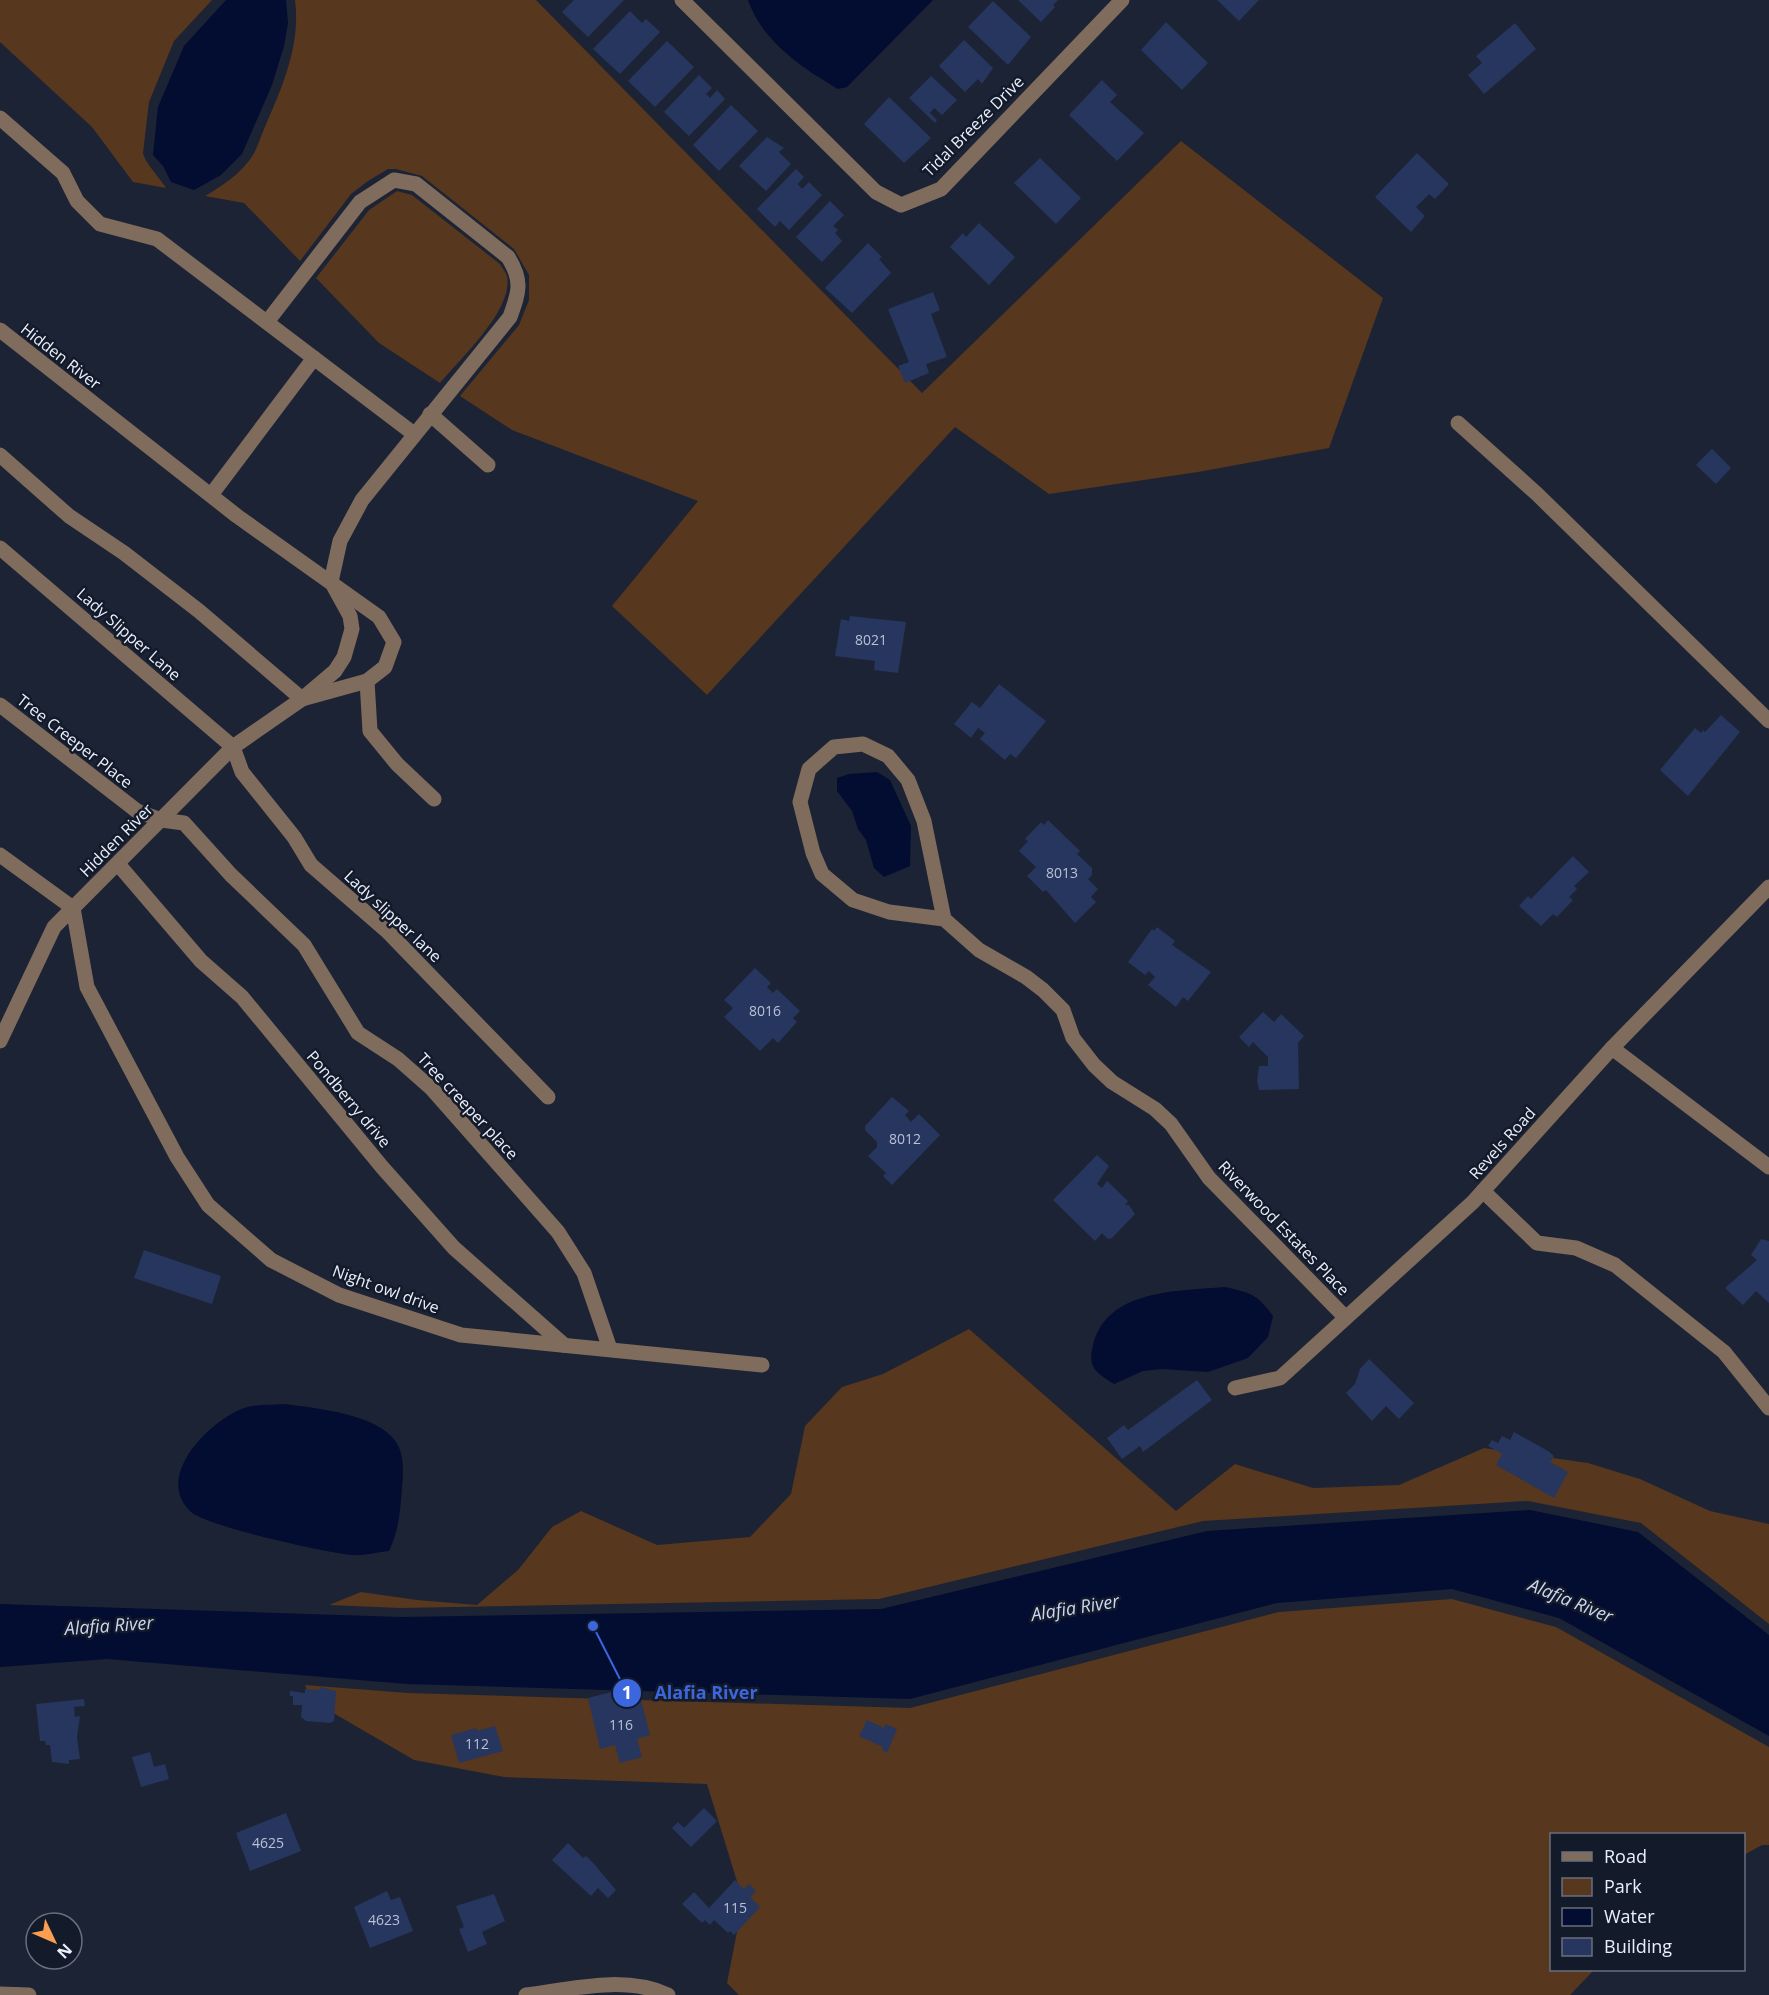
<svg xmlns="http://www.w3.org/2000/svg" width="1769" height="1995" font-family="'Open Sans',sans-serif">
	<rect width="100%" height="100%" fill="#1c2334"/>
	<!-- green -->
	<g fill="#57371d">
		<path d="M0 0H212L174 41 149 102 143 153C145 163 160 178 166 188L133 182 92 127 0 42Z"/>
		<path d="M295 0H536L922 393 1181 141 1383 298 1329 448 1198 472 1049 494 955 427 707 695 612 606 698 501 512 430 460 396 519 325 529 300V275L514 249 422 176 396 169H388L368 181 351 194 300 261 244 203 205 196C222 186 240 174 251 158 257 150 260 138 264 129 282 88 301 45 295 0Z"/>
		<path d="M397 191 412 195 500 264C502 268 506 272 507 276 514 309 460 359 440 383L379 343 316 278 369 210Z"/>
		<path d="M969 1329 1176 1511 1235 1464 1313 1488 1399 1485 1484 1448 1588 1463 1640 1479 1710 1511 1769 1524V1624L1641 1523 1528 1501 1203 1521 879 1599 400 1608 329 1605 361 1592 417 1600 477 1605 518 1570 552 1527 581 1511 657 1545 750 1537 791 1494 805 1426 842 1387 883 1374Z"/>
		<path d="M1452 1599 1556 1627 1769 1747V1845H1762L1744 1855V1834H1552V1970H1594L1570 1995H739L727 1983 743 1901 707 1784 504 1777 414 1760 311 1700 305 1685 408 1693 910 1708 1279 1612Z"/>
	</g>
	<!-- water -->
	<g fill="#030c31">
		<path d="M226 0H286L288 23 284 46 272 85 242 154 221 175 194 190 171 182 163 166 153 155 158 107 184 46Z"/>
		<path d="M748 0H933L847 87 838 89C802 68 762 41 748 0Z"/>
		<path d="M877 772 890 780 911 826 910 866 884 877 874 868 866 840 858 829 852 811 837 791V778L849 774Z"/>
		<path d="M1225 1287C1251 1293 1257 1294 1273 1316L1268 1337 1248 1358 1208 1372 1162 1369 1143 1371 1114 1384C1096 1372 1087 1368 1093 1345 1107 1289 1178 1291 1225 1287Z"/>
		<path d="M285 1404C315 1408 378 1414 396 1442 405 1456 403 1473 402 1488 400 1511 399 1530 389 1551 377 1552 364 1556 352 1555 327 1553 206 1526 191 1512 153 1477 209 1421 244 1408 256 1404 272 1405 285 1404Z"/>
		<path d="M1530 1510 1638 1532 1769 1635V1736L1559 1618 1452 1589 1277 1603 910 1699 407 1684 107 1659 0 1667V1604L401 1617 881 1609 1207 1531Z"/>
	</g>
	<!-- building -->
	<g fill="#26365e">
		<path d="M574 0H624L588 37 562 12Z"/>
		<path d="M1018 0H1058L1053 5 1055 7 1041 22Z"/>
		<path d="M1217 0H1259L1239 21Z"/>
		<path d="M993 1 1031 37 1008 65 968 27Z"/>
		<path d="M630 11 642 23 646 19 660 32 620 74 593 49Z"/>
		<path d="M1166 22 1208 63 1182 90 1141 50Z"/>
		<path d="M1515 23 1536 49 1484 94 1468 75 1482 63 1476 56Z"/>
		<path d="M964 40 993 68 982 84 978 79 965 92 939 66Z"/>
		<path d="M667 41 694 67 655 107 628 81Z"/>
		<path d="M699 75 712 88 706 94 710 98 717 90 725 99 689 136 664 112Z"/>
		<path d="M931 76 957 100 942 115 934 108 930 113 937 120 935 123 909 98Z"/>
		<path d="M1102 80 1117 95 1110 102 1144 133 1117 161 1069 115Z"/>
		<path d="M889 97 931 138 904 163 864 124Z"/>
		<path d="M731 105 758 131 719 171 693 145Z"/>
		<path d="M767 137 784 148 779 152 791 164 766 191 739 166Z"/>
		<path d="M1417 153 1449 184 1435 199 1429 194 1416 207 1425 216 1411 232 1375 197Z"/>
		<path d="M1040 158 1081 198 1056 224 1014 183Z"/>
		<path d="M796 169 804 177 798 184 802 189 809 182 822 195 789 230 780 221 775 227 757 209Z"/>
		<path d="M830 201 844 215 833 226 838 230 835 233 842 241 822 262 796 237Z"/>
		<path d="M979 223 1015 257 989 285 950 247 963 233 966 237Z"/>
		<path d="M868 243 882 257 879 259 891 273 852 313 825 288Z"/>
		<path d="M933 292 940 310 931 314 947 357 926 364 929 373 905 383 898 366 909 362 888 309Z"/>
		<path d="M1712 449 1731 468 1716 484 1696 465Z"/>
		<path d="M850 616 906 622 898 673 874 670 875 661 835 656 841 619 849 621Z"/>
		<path d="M999 684 1046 721 1016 758 1010 754 1005 760 980 739 985 733 978 728 971 738 954 724 972 702 980 708Z"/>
		<path d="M1721 715 1740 732 1688 796 1660 770 1695 728 1701 733 1703 730 1705 732Z"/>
		<path d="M1048 820 1080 851 1077 854 1092 868V875L1088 879 1098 889 1091 897 1096 902 1075 923 1046 890 1043 892 1027 876 1036 867 1019 851 1028 841 1025 839 1041 822 1044 825Z"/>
		<path d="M1573 856 1589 872 1574 886 1577 889 1569 897 1573 900 1557 917 1553 914 1541 926 1519 906 1528 896 1531 899Z"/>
		<path d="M1157 927 1175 941 1172 945 1211 972 1188 1001 1183 997 1176 1007 1148 985 1155 977 1149 971 1145 975 1128 962 1152 929 1154 931Z"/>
		<path d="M755 968 771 983 767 987 773 993 777 989 800 1011 793 1018 797 1022 778 1043 773 1038 760 1051 724 1017 733 1008 724 1000Z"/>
		<path d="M1263 1012 1274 1022 1281 1014 1304 1036 1298 1043 1299 1089 1259 1090 1257 1081 1259 1066H1268V1057L1253 1042 1249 1047 1239 1037Z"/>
		<path d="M892 1097 909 1111 905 1115 911 1122 919 1114 940 1135 892 1185 883 1176 886 1173 868 1156 877 1147V1142L865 1130V1126Z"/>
		<path d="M1097 1155 1109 1166 1097 1184 1102 1188 1107 1181 1128 1201 1125 1205H1129L1135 1214 1112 1238 1108 1239 1102 1233 1095 1241 1053 1200Z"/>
		<path d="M1761 1239 1769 1241V1303L1756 1291 1743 1305 1725 1288 1757 1260 1751 1255Z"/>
		<path d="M144 1250 221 1276 212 1304 134 1278Z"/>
		<path d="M1369 1359 1414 1403 1399 1419 1386 1406 1372 1421 1346 1393 1355 1384 1360 1369Z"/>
		<path d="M1197 1380 1212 1400 1143 1452 1140 1446 1122 1459 1107 1438 1124 1425 1128 1430Z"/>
		<path d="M1514 1432 1548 1451 1554 1456 1550 1462 1568 1472 1554 1498 1496 1465 1502 1454 1488 1446 1492 1440 1498 1443 1502 1436 1510 1440Z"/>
		<path d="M320 1687 336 1691 334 1721 330 1723 306 1721 301 1717 302 1705H293V1696H290V1691L305 1693V1689L320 1690Z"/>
		<path d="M615 1691 616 1695 629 1691 630 1698 640 1696 650 1735 637 1739 642 1757 620 1763 615 1745 600 1749 588 1698Z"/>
		<path d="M84 1699 85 1706 74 1707 75 1717 80 1716 77 1737 80 1759 69 1760V1764L52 1762 50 1745H46L45 1741H40L36 1704Z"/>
		<path d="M867 1720 884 1728 885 1724 897 1729 887 1753 882 1750 883 1747 859 1736Z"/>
		<path d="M495 1726 503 1751 459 1763 451 1735 476 1728 477 1731Z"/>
		<path d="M150 1752 154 1767 165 1764 169 1779 141 1787 132 1757Z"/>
		<path d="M704 1808 717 1821 691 1847 672 1828 678 1822 684 1828Z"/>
		<path d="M286 1813 301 1851 250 1871 236 1833Z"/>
		<path d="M568 1843 583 1858 586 1856 594 1864 616 1890 608 1898 598 1888 591 1896 552 1860Z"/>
		<path d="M735 1880 744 1889 749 1884 756 1891 750 1897 760 1907 734 1935 730 1931 728 1933 714 1920 710 1925 705 1920 702 1923 682 1904 694 1892 709 1908Z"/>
		<path d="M387 1891 391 1900 400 1897 413 1931 370 1948 354 1907Z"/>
		<path d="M494 1894 505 1921 482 1932 487 1944 468 1952 459 1929 464 1927 456 1906Z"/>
	</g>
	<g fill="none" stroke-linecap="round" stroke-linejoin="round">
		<!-- minor -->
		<g stroke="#806c5d" stroke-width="15">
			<path d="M682 0 876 192 901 205 941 189 1122 0"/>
			<path d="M0 118 63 173 77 201 100 224 157 239 414 434"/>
			<path d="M267 322 360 202 394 180 416 184 508 257C523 281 519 292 510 317L362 500 340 541 331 582"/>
			<path d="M0 330 237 516 379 617 394 642 385 667 367 681 302 699"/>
			<path d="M430 414 488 465"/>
			<path d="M1458 423 1537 494 1769 721"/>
			<path d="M0 455 69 516 124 553 199 611 302 699"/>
			<path d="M211 495 314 358"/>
			<path d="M0 548 233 747 242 772 294 837 311 865 387 931 548 1097"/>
			<path d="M367 681 370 731 397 764 434 799"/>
			<path d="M0 705 137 811 161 820 184 823 231 875 304 945 358 1033 398 1059 432 1089 558 1232 584 1273 610 1349"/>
			<path d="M0 855 73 908 87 987 177 1157 208 1205 271 1260 339 1295 461 1335 762 1365"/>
			<path d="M118 864 201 961 242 997 382 1167 454 1248 564 1345"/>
			<path d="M944 919 889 912 853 900 822 874 813 853 800 802 809 769 834 747 863 744 888 756 908 780 924 821 944 919 979 950 1026 977 1043 990 1063 1010 1073 1038 1094 1065 1112 1082 1155 1109 1171 1124 1209 1178 1345 1317"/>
			<path d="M0 1041 54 927 233 747 302 699 335 671 344 657 352 629 350 616 334 587"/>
			<path d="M1612 1048 1769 1167"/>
			<path d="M1483 1191 1537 1243 1576 1248 1615 1265 1724 1352 1769 1408"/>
			<path d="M1235 1388 1280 1378 1473 1202 1612 1048 1769 887"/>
			<path d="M0 1994 29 1995"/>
			<path d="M526 1995C572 1989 625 1975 668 1995"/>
		</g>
	</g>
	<g text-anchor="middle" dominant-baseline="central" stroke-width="5" stroke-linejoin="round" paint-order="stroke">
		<!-- number labels -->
		<g font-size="14" fill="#b9c1d4">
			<text x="871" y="639">8021</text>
			<text x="1062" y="872">8013</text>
			<text x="765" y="1010">8016</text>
			<text x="905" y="1138">8012</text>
			<text x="621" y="1724">116</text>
			<text x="477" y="1743">112</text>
			<text x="268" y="1842">4625</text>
			<text x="735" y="1907">115</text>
			<text x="384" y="1919">4623</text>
		</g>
		<!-- street labels -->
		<g font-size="16" fill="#eaeffb" stroke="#131a2a">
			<text transform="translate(973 126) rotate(-45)">Tidal Breeze Drive</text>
			<text transform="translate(61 356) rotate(38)">Hidden River</text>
			<text transform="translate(129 634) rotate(41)">Lady Slipper Lane</text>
			<text transform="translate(75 741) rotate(38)">Tree Creeper Place</text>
			<text transform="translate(116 840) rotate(-45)">Hidden River</text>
			<text transform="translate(393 916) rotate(43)">Lady slipper lane</text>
			<text transform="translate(349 1099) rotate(50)">Pondberry drive</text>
			<text transform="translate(468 1106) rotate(47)">Tree creeper place</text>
			<text transform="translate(1502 1143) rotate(-48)">Revels Road</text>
			<text transform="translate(1284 1228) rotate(46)">Riverwood Estates Place</text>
			<text transform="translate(386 1289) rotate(20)">Night owl drive</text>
		</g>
		<!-- water labels -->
		<g font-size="18" font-style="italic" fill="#cad6f3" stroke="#131a2a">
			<text transform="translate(1571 1600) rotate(22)">Alafia River</text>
			<text transform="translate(1075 1607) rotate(-9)">Alafia River</text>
			<text transform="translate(109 1625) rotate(-4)">Alafia River</text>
		</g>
	</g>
	<!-- callouts -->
	<path fill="none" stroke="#3c66dd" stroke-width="2" d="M593 1626L627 1693"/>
	<g fill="#3c66dd" stroke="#131a2a" stroke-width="2">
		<circle cx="593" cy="1626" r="6"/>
		<circle cx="627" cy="1693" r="15"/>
	</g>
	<g font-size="18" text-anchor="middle" font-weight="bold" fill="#fff">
		<text x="627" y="1699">1</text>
	</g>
	<g font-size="18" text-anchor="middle" font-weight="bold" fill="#3c66dd" stroke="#131a2a" stroke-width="5" stroke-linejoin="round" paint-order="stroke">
		<text x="706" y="1699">Alafia River</text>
	</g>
	<!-- legend -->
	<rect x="1550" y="1833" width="195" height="138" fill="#131a2a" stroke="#696f7e" stroke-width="1.5"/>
	<rect x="1562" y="1852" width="30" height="9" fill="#806c5d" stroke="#696f7e" stroke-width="1.5"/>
	<text x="1604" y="1863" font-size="18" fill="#eaeffb">Road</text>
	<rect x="1562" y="1878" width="30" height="18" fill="#57371d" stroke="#696f7e" stroke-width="1.5"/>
	<text x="1604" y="1893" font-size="18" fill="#eaeffb">Park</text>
	<rect x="1562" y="1908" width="30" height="18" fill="#030c31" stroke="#696f7e" stroke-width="1.5"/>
	<text x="1604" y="1923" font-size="18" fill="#eaeffb">Water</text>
	<rect x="1562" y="1938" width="30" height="18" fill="#26365e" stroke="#696f7e" stroke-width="1.5"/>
	<text x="1604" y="1953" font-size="18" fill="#eaeffb">Building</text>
	<!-- north arrow -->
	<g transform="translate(54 1941) rotate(134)"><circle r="28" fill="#131a2a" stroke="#696f7e" stroke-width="1.5"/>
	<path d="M0-4.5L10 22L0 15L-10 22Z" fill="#fb9e51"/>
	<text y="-9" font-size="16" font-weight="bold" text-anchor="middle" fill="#eaeffb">N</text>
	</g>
</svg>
